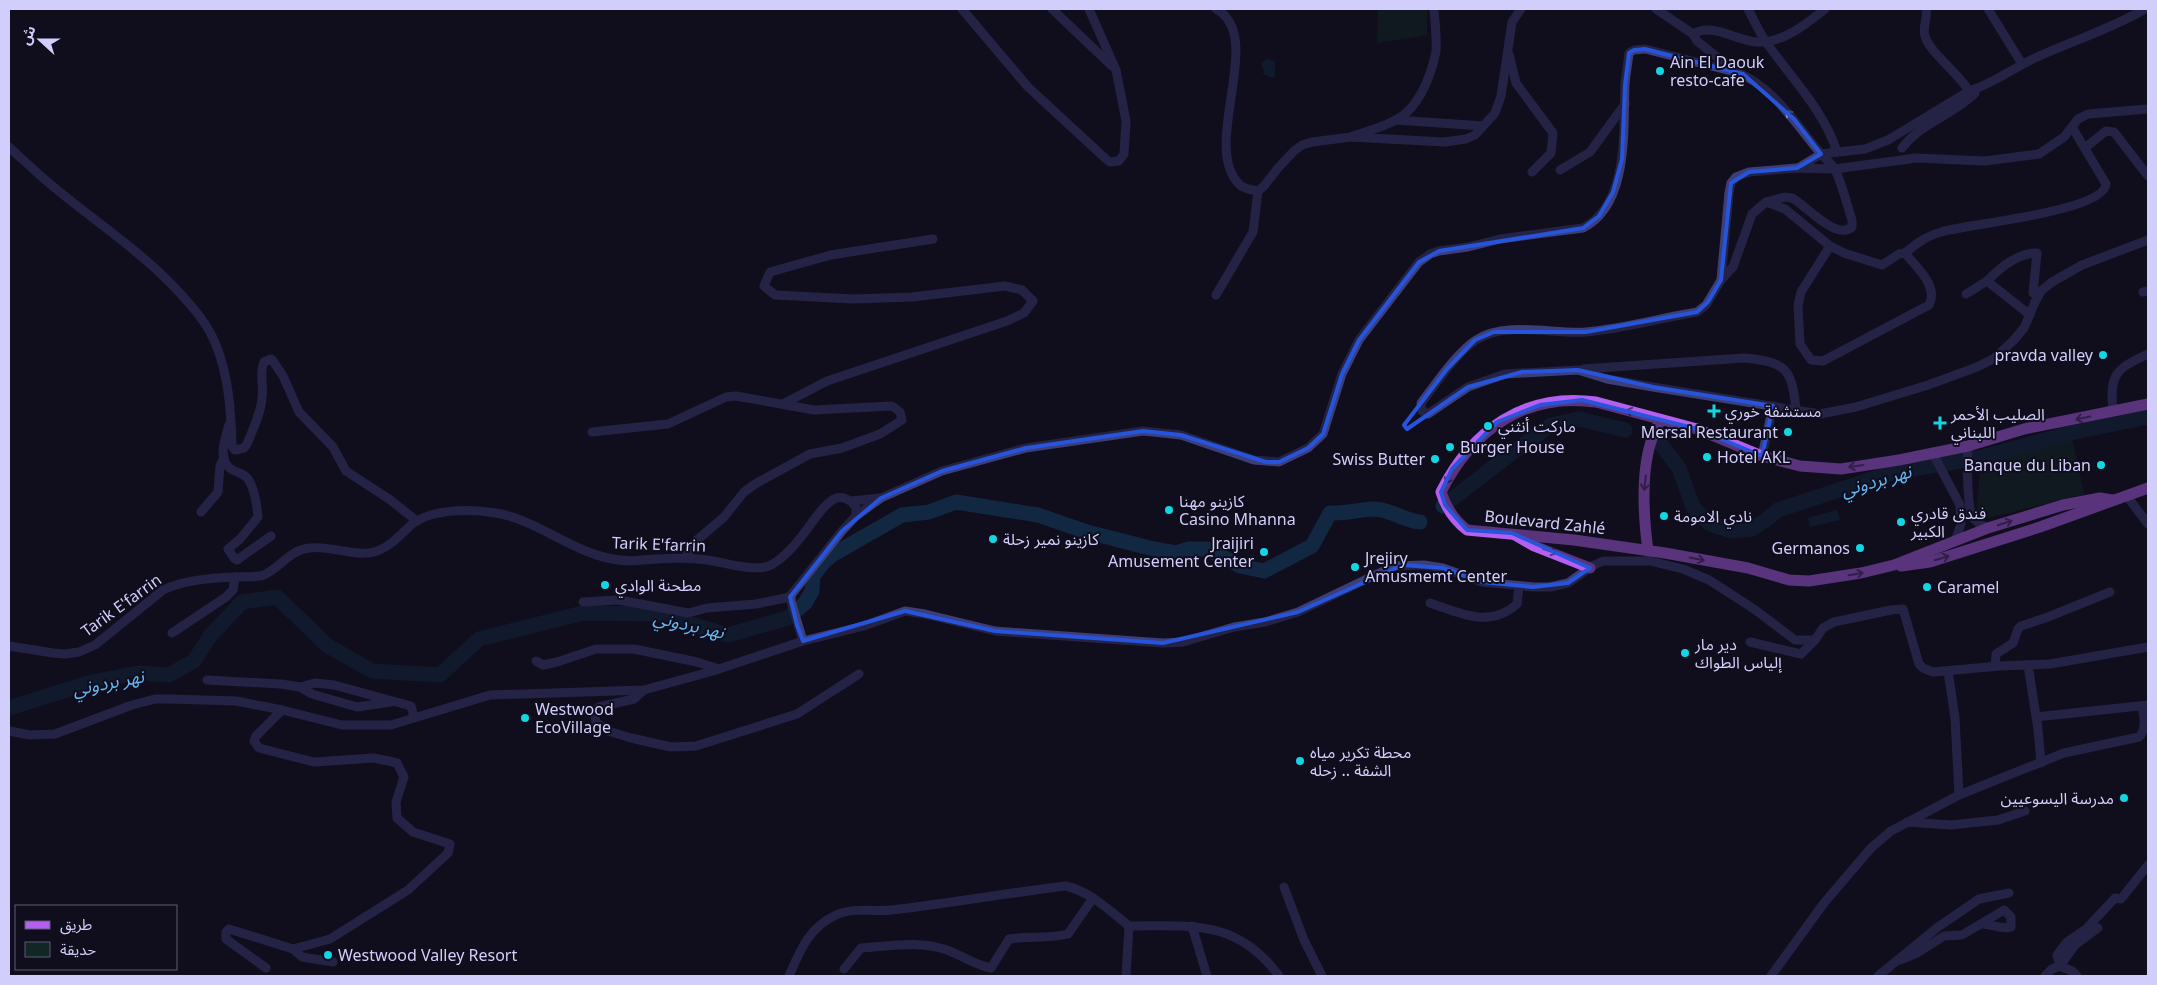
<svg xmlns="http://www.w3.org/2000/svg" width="2157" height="985" font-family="'Noto Sans','Noto Sans Arabic',sans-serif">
	<rect width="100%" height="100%" fill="#100e1d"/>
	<!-- green -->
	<g fill="#112725">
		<path d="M1378 9H1427V35L1377 43Z"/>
		<path d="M2072 438 2084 494 1984 519 1977 511 1981 456Z"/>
	</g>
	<!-- water -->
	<g fill="#122742">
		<path d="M1266 59 1275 61V75L1274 78 1263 74 1264 70 1261 64Z"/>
		<path d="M1837 510 1840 520 1810 527 1808 518Z"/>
	</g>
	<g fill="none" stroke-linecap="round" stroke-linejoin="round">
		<!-- river -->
		<g stroke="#122742" stroke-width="15">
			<path d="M1657 439 1679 468 1693 507 1710 524 1732 531 1752 529 1766 520 1778 510 1894 472 1979 458 2070 433 2148 417"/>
			<path d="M1443 506 1513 452 1551 425 1579 419 1625 430"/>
			<path d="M9 708 92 682 138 673 169 675 194 661 210 636 242 602 277 597 328 646 372 671 440 675 479 639 583 613 657 614 728 635 788 618 805 603 812 591 813 576 823 563 832 555 902 515 929 512 956 502 1038 515 1087 532 1154 549 1176 553 1189 549H1207L1240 566 1264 571 1312 546 1330 513C1347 514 1360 509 1374 509 1390 509 1405 521 1420 522"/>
		</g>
		<!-- minor -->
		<g stroke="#3d3d78" stroke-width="9">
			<path d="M962 9 1028 87 1106 159 1110 162 1119 161 1124 154 1126 121 1116 70 1089 9"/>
			<path d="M1052 9 1112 66"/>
			<path d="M1216 9C1267 36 1199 147 1240 185 1244 189 1252 190 1258 191L1264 186 1278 168 1294 151 1302 145 1312 142 1351 137 1444 142 1466 139 1475 135 1495 113 1501 96 1512 22 1521 9"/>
			<path d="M1656 9 1693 34 1697 41 1733 70"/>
			<path d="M1748 9C1754 20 1759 32 1766 42 1791 78 1824 110 1837 152"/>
			<path d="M1926 9C1928 18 1922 28 1925 36 1930 54 1961 74 1972 96"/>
			<path d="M1988 9 2022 64"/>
			<path d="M1693 34C1714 21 1738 43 1760 42 1785 42 1807 23 1825 9"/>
			<path d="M1509 54 1516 83 1553 133 1551 153 1532 172"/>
			<path d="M1396 120 1483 126"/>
			<path d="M1353 136C1370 130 1392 125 1406 113 1422 99 1432 72 1436 51 1437 38 1435 22 1434 9"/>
			<path d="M9 147C17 155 26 162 34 170 80 212 134 244 177 290 192 306 208 324 216 345 229 377 231 413 232 446L235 450 244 448 247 444C253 429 261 413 262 398 264 386 259 372 264 362L271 359 273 361 283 376 299 412 333 447 346 471 389 499 417 521"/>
			<path d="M1902 148C1921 123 1953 115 1975 93"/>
			<path d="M2085 148 2106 131 2114 132 2148 176"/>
			<path d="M1798 168 1821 154 1865 149 1888 140 1969 91C1993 84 2013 68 2035 58 2072 41 2111 29 2145 9"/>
			<path d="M1560 170 1590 152 1625 104"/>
			<path d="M1766 202 1785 209 1830 246 1844 253 1882 265 1899 254 1905 253C1916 267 1939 286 1929 305L1823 361 1811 360 1800 344 1798 305 1801 292 1830 246"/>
			<path d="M1905 253C1916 244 1926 236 1941 232 1966 224 2104 212 2106 184L2072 127"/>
			<path d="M1721 280 1729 193 1731 183 1736 177 1749 172 1797 168 1835 169 1916 158 1985 161 2039 154 2064 137 2078 119 2088 114 2148 109"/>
			<path d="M2143 292 2148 291"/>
			<path d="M1966 294 1987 281"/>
			<path d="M1216 295 1253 232 1258 191"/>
			<path d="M2030 315 1987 281C2000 268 2017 253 2037 253L2033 293 2038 296"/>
			<path d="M1583 369 1744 358C1786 362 1792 368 1796 410"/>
			<path d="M783 404 827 381 1007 321 1024 313 1033 301 1022 290 1005 286 912 297 853 299 775 295 764 286 770 272 831 255 933 239"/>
			<path d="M2113 411C2109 374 2116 369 2148 354"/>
			<path d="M229 425C225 438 217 460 231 469 237 473 244 473 248 479 255 489 257 506 258 517L240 539 228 549 234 558 237 560 271 536"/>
			<path d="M592 432 668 424 726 397 736 396 814 410 892 406 900 412 902 420 880 434 842 448 810 454 755 484 744 492 724 517 697 540 685 558"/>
			<path d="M1968 446C1967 461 1967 504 1972 516 1975 522 1982 525 1988 528"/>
			<path d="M1932 452 1960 505 1961 524 1955 541"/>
			<path d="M1762 456 1773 406"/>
			<path d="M2126 495 2148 524"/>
			<path d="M881 498 942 471 1026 448 1143 431 1181 435 1254 460 1279 462 1308 448 1323 434 1342 374 1359 340 1419 262 1430 254 1439 251 1468 247 1500 239 1583 228C1630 205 1623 127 1625 84 1626 73 1628 63 1629 53L1634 50 1645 49 1735 72C1771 83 1798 127 1821 154 1825 159 1831 163 1834 168 1841 179 1847 206 1852 220V227C1836 241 1807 206 1792 198L1785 197 1766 202 1752 214 1733 267 1721 280 1706 305 1697 312C1660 318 1622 329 1585 332 1551 334 1506 321 1476 340 1457 352 1435 385 1421 403L1422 411 1428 414 1468 387 1505 374 1578 370 1607 379 1653 387 1820 414 1856 407 1928 385 1977 367 1993 359 2013 341 2024 328 2035 302 2041 291 2052 282 2082 265 2148 240"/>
			<path d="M201 512 218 492 220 466 224 457"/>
			<path d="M583 602 619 600 688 613 707 608 756 604 790 597"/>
			<path d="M1430 603C1460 613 1489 629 1517 604L1519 586"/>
			<path d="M172 633 226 597 233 590 235 577"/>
			<path d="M803 641 791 601V595L842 531 856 516 881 498 851 501"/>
			<path d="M1750 642 1801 654 1815 640"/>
			<path d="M9 646 53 653 65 654 79 652 95 645 163 590C184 580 211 578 234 577 243 576 256 578 264 575 281 567 290 550 309 548 329 545 355 557 374 552 389 548 400 535 411 525 432 508 471 509 496 513 548 522 585 567 643 560 664 558 686 557 707 560 724 562 756 573 771 565 788 556 802 536 813 521 819 513 825 504 834 499 842 495 852 500 856 508V516"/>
			<path d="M536 661 543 665 557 662 596 649H634L697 662 719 669"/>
			<path d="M2028 665 2038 729 2041 763"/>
			<path d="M1995 666 1996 654 2013 643 2018 629 2021 626 2048 617 2110 592"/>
			<path d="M1948 671 1955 718 1959 795"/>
			<path d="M207 680 281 684 300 687 315 683 334 685 411 706 414 717"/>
			<path d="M300 687 312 694 357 707 391 702"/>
			<path d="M644 690 634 699 599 707 594 711 596 722 608 731 631 738 671 747 696 746 797 714 859 674"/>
			<path d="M2036 717 2148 705"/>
			<path d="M9 731 30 735 55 734 132 705 155 699H170L236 701 282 710 342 725H391L490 695 644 690 713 671 803 641 864 626 905 611 925 614 995 631 1163 643 1183 642 1234 627 1265 622 1298 612 1394 566 1424 565 1443 568 1482 582 1533 587H1550L1568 583 1592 566 1603 561H1650L1683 569 1709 580 1754 609 1795 640H1815L1823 628 1834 622 1891 610 1903 609 1919 664 1923 668 1933 672 1999 666 2050 664 2148 647"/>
			<path d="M1907 822 1951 825 1998 820 2025 811"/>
			<path d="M1284 887 1304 940 1322 976"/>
			<path d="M1192 926 1207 976"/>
			<path d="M293 949 302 957 333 962"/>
			<path d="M1900 960 1917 953 1944 936 1962 935 2004 910 2011 917V927C2001 930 1992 924 1982 924"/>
			<path d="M2060 966 2057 955 2067 942 2086 929 2115 898 2121 899 2148 865"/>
			<path d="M2060 966 2075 945 2098 928"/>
			<path d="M266 968 226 939V932L229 929 293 949 330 939 408 890 448 853 450 844 413 832 397 818 396 802 404 777 397 763 374 758 314 762 259 748 254 741 256 736 282 710"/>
			<path d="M844 969 861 948C890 946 919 940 947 950 963 956 975 965 991 968L1009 939C1029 936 1048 939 1068 934L1093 898"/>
			<path d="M789 976C800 951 808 928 836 915 853 907 874 912 892 910 950 903 1008 893 1066 886 1091 892 1109 910 1129 926 1192 926 1237 919 1279 976"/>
			<path d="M1126 976 1129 926"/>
			<path d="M1771 976 1824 903 1871 848 1891 831 1959 795 2064 753 2139 737C2147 729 2144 716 2142 706"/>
			<path d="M1878 976 1938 927 1979 899 2009 893"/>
			<path d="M2045 976 2052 969 2060 966 2072 971 2077 976"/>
		</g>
		<!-- major -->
		<g stroke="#b45ff1" stroke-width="11">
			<path d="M2113 500 2100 498 2063 505 1988 528 1894 565 1861 573 1809 581 1789 580 1748 568 1665 553 1574 540 1467 530C1454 520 1446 508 1441 492 1472 430 1525 392 1596 402L1697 429 1762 456 1800 466 1841 469 1899 460 1968 446 2024 429 2148 404"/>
			<path d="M1515 535 1534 546 1590 568"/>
			<path d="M1648 551C1643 513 1639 453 1661 420"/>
			<path d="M1901 566 1930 562 2040 527 2148 488"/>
		</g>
	</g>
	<!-- one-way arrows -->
	<defs><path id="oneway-shaft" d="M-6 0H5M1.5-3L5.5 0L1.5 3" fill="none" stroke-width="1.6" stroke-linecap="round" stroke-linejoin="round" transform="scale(1.25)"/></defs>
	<use stroke="#8786ba" href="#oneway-shaft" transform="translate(1791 116) rotate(-134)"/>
	<g stroke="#5a327c">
		<use href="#oneway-shaft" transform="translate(1633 412) rotate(-164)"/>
		<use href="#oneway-shaft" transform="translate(2083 418) rotate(169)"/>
		<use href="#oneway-shaft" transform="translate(1856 466) rotate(172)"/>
		<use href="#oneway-shaft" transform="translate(1449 477) rotate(116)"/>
		<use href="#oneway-shaft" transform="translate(1645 483) rotate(97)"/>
		<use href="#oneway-shaft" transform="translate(2005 523) rotate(-18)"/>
		<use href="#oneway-shaft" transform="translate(1550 551) rotate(18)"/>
		<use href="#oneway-shaft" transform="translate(1942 558) rotate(-17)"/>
		<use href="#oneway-shaft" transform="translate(1697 559) rotate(12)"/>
		<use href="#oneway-shaft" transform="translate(1856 574) rotate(-10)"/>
	</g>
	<!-- marked area -->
	<path d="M0 0H2157V985H0ZM1645 49 1743 74 1794 119 1821 154 1797 168 1749 172 1731 183 1721 280 1708 302 1697 312 1586 332H1494L1475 340 1447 369 1404 425 1407 429 1468 387 1522 372 1578 370 1653 387 1773 406 1762 456 1697 429 1582 400 1540 405 1497 422 1452 469 1441 492 1445 505 1467 530 1512 533 1590 568 1568 583 1533 587 1482 582 1443 568 1403 565 1298 612 1163 643 995 631 905 611 803 641 797 625 790 597 842 531 881 498 942 471 1026 448 1143 431 1181 435 1266 462H1279L1308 448 1323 434 1342 374 1359 340 1419 262 1439 251 1583 228 1599 216 1613 192 1622 159 1625 85 1629 53 1634 50Z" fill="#100e1d" fill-opacity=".55" fill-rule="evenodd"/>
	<path fill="none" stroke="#2654da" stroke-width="4" stroke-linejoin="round" d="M1645 49 1743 74 1794 119 1821 154 1797 168 1749 172 1731 183 1721 280 1708 302 1697 312 1586 332H1494L1475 340 1447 369 1404 425 1407 429 1468 387 1522 372 1578 370 1653 387 1773 406 1762 456 1697 429 1582 400 1540 405 1497 422 1452 469 1441 492 1445 505 1467 530 1512 533 1590 568 1568 583 1533 587 1482 582 1443 568 1403 565 1298 612 1163 643 995 631 905 611 803 641 797 625 790 597 842 531 881 498 942 471 1026 448 1143 431 1181 435 1266 462H1279L1308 448 1323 434 1342 374 1359 340 1419 262 1439 251 1583 228 1599 216 1613 192 1622 159 1625 85 1629 53 1634 50Z"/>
	<!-- markers -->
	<g fill="#13d6e2" stroke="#100e1d" stroke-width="2">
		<circle cx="1660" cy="71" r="5"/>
		<circle cx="2103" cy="355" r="5"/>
		<path d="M1711.5 403.5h5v5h5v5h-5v5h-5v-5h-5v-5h5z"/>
		<path d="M1937.5 415.5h5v5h5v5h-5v5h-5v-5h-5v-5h5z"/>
		<circle cx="1488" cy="426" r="5"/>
		<circle cx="1788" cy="432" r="5"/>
		<circle cx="1450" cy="447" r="5"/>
		<circle cx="1707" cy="457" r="5"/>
		<circle cx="1435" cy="459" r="5"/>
		<circle cx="2101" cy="465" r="5"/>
		<circle cx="1169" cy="510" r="5"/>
		<circle cx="1664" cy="516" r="5"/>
		<circle cx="1901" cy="522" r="5"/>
		<circle cx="993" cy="539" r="5"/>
		<circle cx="1860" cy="548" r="5"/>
		<circle cx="1264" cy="552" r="5"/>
		<circle cx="1355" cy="567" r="5"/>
		<circle cx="605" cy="585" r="5"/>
		<circle cx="1927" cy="587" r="5"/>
		<circle cx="1685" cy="653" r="5"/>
		<circle cx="525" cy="718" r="5"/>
		<circle cx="1300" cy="761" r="5"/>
		<circle cx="2124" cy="798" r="5"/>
		<circle cx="328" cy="955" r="5"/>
	</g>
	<g text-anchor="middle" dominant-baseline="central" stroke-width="4" stroke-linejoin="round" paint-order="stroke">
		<!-- poi labels -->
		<g font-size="16" fill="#d1cefb" stroke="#100e1d" text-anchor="start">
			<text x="1670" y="62">Ain El Daouk<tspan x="1670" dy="18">resto-cafe</tspan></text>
			<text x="2093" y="355" text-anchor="end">pravda valley</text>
			<text x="1725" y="411">مستشفة خوري</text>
			<text x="1951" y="414">الصليب الأحمر<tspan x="1951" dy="18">اللبناني</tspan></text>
			<text x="1498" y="426">ماركت أنثني</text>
			<text x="1778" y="432" text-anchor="end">Mersal Restaurant</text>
			<text x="1460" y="447">Burger House</text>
			<text x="1717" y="457">Hotel AKL</text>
			<text x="1425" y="459" text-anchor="end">Swiss Butter</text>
			<text x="2091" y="465" text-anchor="end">Banque du Liban</text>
			<text x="1179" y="501">كازينو مهنا<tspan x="1179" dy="18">Casino Mhanna</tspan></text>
			<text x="1911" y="513">فندق قادري<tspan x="1911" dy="18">الكبير</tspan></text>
			<text x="1674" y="516">نادي الامومة</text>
			<text x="1003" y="539">كازينو نمير زحلة</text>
			<text x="1254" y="543" text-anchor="end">Jraijiri<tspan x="1254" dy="18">Amusement Center</tspan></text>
			<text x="1850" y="548" text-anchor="end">Germanos</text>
			<text x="1365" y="558">Jrejiry<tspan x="1365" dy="18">Amusmemt Center</tspan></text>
			<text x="615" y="585">مطحنة الوادي</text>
			<text x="1937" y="587">Caramel</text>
			<text x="1695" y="644">دير مار<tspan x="1695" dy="18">إلياس الطواك</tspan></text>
			<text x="535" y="709">Westwood<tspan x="535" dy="18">EcoVillage</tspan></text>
			<text x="1310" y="752">محطة تكرير مياه<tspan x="1310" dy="18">الشفة .. زحله</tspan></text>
			<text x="2114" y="798" text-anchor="end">مدرسة اليسوعيين</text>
			<text x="338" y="955">Westwood Valley Resort</text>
		</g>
		<!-- street labels -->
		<g font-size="16" fill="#d1cefb" stroke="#100e1d">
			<text transform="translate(1545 522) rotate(6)">Boulevard Zahlé</text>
			<text transform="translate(659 544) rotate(2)">Tarik E'farrin</text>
			<text transform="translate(121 605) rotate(-36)">Tarik E'farrin</text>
		</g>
		<!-- water labels -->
		<g font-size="18" font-style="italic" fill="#65b7f2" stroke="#100e1d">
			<text transform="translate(1876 480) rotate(-16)">نهر بردوني</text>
			<text transform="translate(689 624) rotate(13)">نهر بردوني</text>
			<text transform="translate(108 682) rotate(-11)">نهر بردوني</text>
		</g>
	</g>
	<!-- border -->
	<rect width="2157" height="985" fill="none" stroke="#d1cefb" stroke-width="20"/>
	<!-- legend -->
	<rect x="15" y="905" width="162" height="65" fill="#100e1d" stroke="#5d5b76"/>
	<rect x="25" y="921" width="25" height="8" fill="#b45ff1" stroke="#5d5b76"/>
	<text x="60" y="930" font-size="15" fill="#d1cefb">طريق</text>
	<rect x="25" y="942" width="25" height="15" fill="#112725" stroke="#5d5b76"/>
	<text x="60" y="955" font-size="15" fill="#d1cefb">حديقة</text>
	<!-- north arrow -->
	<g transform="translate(40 40) rotate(291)" stroke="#100e1d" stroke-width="4" paint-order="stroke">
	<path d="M0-4L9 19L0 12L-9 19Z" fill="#d1cefb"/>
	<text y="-8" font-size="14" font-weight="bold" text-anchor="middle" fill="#d1cefb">ش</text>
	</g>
</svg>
